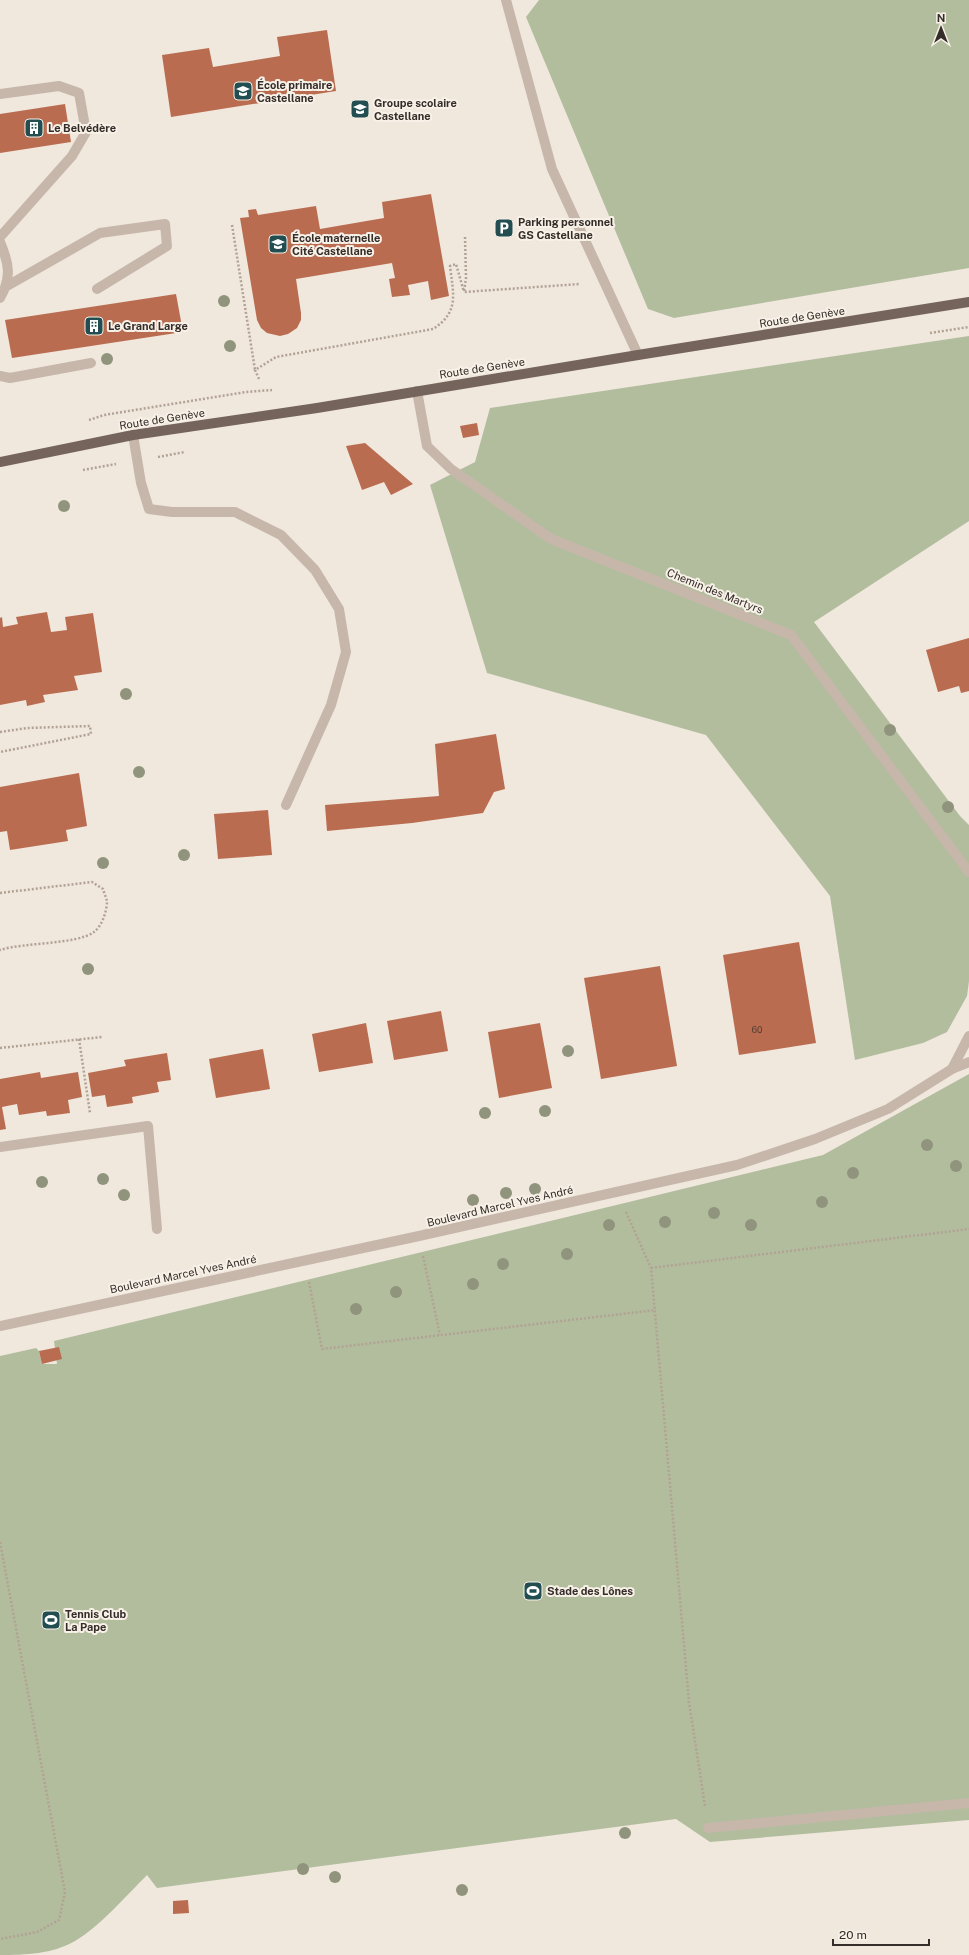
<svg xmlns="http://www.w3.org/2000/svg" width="969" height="1955" font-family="'Public Sans',sans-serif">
	<rect width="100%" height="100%" fill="#f0e7dd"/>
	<!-- green -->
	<g fill="#b2bd9e">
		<path d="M539 0H969V268L674 318 648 309 526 17Z"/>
		<path d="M969 336V521L814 622 960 816 969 825V981L967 996 947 1032 923 1043 855 1060 830 896 706 735 487 673 430 485 475 462 490 408Z"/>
		<path d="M969 1074V1820L710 1842 676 1819 157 1888 147 1875C127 1895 98 1928 75 1941 53 1954 25 1955 0 1955V1356L36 1348 39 1351 42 1364H57L54 1341 823 1155Z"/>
	</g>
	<!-- building -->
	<g fill="#ba6c50">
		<path d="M327 30 336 91 171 117 162 55 209 48 213 67 280 56 277 37Z"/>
		<path d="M65 104 71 142 0 153V114Z"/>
		<path d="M431 194 449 296 431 300 428 281 408 285 410 295 392 297 389 279 395 278 392 263 296 279 301 313V320L297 328 288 334 280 336 267 333 261 328 257 320 240 218 249 217 248 210 256 209 258 215 316 206 320 229 384 218 382 202Z"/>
		<path d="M176 294 183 332 12 358 5 320Z"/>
		<path d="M477 423 479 435 463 438 460 426Z"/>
		<path d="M365 443 413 484 391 495 384 482 362 490 346 446Z"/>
		<path d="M47 612 51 632 67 630 65 617 93 613 102 672 74 676 78 690 43 695 45 702 27 706 26 700 0 705V618L2 617 3 627 18 624 16 617Z"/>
		<path d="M969 638V691L961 693 959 686 938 692 926 650Z"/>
		<path d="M496 734 505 789 494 792 483 813 412 823 327 831 325 805 439 796 435 744Z"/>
		<path d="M79 773 87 826 66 830 68 841 10 850 7 831 0 832V787Z"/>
		<path d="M268 810 272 855 218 859 214 814Z"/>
		<path d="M799 942 816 1043 739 1055 723 955Z"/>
		<path d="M660 966 677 1066 601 1079 584 978Z"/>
		<path d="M441 1011 448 1051 394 1060 387 1021Z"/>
		<path d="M366 1023 373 1063 319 1072 312 1034Z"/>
		<path d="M540 1023 552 1088 499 1098 488 1032Z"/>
		<path d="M263 1049 270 1089 216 1098 209 1059Z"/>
		<path d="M167 1053 171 1080 157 1082 159 1092 132 1097 133 1103 107 1107 105 1095 92 1097 88 1073 126 1066 124 1060Z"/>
		<path d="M40 1072 41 1078 78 1072 82 1097 68 1100 70 1113 47 1116 46 1111 19 1115 17 1104 2 1107 6 1129 0 1130V1079Z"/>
		<path d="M59 1347 62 1359 42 1364 39 1351Z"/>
		<path d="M188 1900 189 1913 173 1914V1901Z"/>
	</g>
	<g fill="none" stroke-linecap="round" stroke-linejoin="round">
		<!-- path -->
		<g stroke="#b2a294" stroke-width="2.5" stroke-dasharray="2 2" stroke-linecap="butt">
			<path d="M232 225 255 370"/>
			<path d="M465 237 466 278 464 292 580 284"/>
			<path d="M930 333 969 327"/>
			<path d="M259 379 255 370 276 357 433 329C460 312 453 293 450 266L456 264 464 292"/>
			<path d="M89 420 104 415 246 392 272 390"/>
			<path d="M158 457 185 452"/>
			<path d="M83 470 116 464"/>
			<path d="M0 732 27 728 90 726 91 734 0 752"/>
			<path d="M0 893 92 882 103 889C104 893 106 897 107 901 107 911 102 926 94 932 75 945 25 942 0 950"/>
			<path d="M79 1039 90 1113"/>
			<path d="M0 1048 102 1037"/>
			<path d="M626 1212 651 1268 689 1702 705 1806"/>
			<path d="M423 1256 440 1335"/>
			<path d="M651 1268 969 1229"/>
			<path d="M309 1282 322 1349 656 1310"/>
			<path d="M0 1542 65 1892 59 1920 37 1932 0 1939"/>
		</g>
		<!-- lane -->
		<g stroke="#c6b7aa" stroke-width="10">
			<path d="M506 0 552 169 638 355"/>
			<path d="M7 286 100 233 165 224 167 246 97 289"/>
			<path d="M0 376 10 378 91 363"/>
			<path d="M133 435 141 483 149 509 172 512H235L281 535 315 570 339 609 346 652 331 705 286 805"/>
			<path d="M0 1147 148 1126 157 1229"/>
			<path d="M708 1828 969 1803"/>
		</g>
		<!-- street -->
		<g stroke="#c6b7aa" stroke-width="10">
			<path d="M0 94 59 86 79 93 86 132 72 156 0 237"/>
			<path d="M0 242C9 263 12 278 0 298"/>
			<path d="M417 391 427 446 451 469 551 539 791 635 969 872"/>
			<path d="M952 1069 969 1036"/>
			<path d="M0 1326 419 1236 737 1165 815 1139 888 1109 952 1069 969 1062"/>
		</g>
		<!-- primary -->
		<path stroke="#75645b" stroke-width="10" d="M0 462 133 435 317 408 638 355 969 302"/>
	</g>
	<!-- trees -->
	<g fill="#91947d">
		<circle cx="224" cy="301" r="6"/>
		<circle cx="230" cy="346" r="6"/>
		<circle cx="107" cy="359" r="6"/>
		<circle cx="64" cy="506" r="6"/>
		<circle cx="126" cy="694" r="6"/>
		<circle cx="890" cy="730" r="6"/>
		<circle cx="139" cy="772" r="6"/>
		<circle cx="948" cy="807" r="6"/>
		<circle cx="184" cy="855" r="6"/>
		<circle cx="103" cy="863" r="6"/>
		<circle cx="88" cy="969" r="6"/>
		<circle cx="568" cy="1051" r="6"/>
		<circle cx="545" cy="1111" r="6"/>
		<circle cx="485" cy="1113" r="6"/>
		<circle cx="927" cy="1145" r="6"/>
		<circle cx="956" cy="1166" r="6"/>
		<circle cx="853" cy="1173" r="6"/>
		<circle cx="103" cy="1179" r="6"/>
		<circle cx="42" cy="1182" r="6"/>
		<circle cx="535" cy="1189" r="6"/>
		<circle cx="506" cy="1193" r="6"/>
		<circle cx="124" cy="1195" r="6"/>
		<circle cx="473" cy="1200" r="6"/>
		<circle cx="822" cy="1202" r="6"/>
		<circle cx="714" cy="1213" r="6"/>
		<circle cx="665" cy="1222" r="6"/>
		<circle cx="609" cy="1225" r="6"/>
		<circle cx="751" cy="1225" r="6"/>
		<circle cx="567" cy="1254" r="6"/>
		<circle cx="503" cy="1264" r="6"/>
		<circle cx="473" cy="1284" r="6"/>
		<circle cx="396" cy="1292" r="6"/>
		<circle cx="356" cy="1309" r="6"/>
		<circle cx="625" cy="1833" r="6"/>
		<circle cx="303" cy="1869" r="6"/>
		<circle cx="335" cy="1877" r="6"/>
		<circle cx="462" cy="1890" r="6"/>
	</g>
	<!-- icons -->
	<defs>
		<symbol id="school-square" viewBox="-11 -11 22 22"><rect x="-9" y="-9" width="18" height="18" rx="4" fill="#224e52" stroke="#f8f1e8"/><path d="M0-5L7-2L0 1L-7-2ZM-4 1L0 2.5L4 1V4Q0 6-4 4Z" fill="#fff"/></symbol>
		<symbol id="building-square" viewBox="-11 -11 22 22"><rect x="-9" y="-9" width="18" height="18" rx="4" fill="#224e52" stroke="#f8f1e8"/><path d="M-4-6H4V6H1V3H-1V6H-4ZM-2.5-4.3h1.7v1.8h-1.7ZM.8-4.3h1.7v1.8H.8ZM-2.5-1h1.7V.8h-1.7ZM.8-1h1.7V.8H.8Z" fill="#fff"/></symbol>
		<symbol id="parking-square" viewBox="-11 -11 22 22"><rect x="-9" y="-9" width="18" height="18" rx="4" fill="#224e52" stroke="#f8f1e8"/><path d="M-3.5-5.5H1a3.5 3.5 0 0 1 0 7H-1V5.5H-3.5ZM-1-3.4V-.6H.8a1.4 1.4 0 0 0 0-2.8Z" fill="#fff"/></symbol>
		<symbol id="stadium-square" viewBox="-11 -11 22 22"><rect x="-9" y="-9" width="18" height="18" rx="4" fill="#224e52" stroke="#f8f1e8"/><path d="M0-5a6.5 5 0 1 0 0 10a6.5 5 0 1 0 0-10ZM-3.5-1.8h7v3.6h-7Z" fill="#fff"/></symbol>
	</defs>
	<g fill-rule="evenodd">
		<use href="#school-square" x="232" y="80" width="22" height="22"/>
		<use href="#school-square" x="349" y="98" width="22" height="22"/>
		<use href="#building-square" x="23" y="117" width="22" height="22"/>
		<use href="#parking-square" x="493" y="217" width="22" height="22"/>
		<use href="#school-square" x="267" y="233" width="22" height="22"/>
		<use href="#building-square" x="83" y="315" width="22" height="22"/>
		<use href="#stadium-square" x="522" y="1580" width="22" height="22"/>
		<use href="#stadium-square" x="40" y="1609" width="22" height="22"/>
	</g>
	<g text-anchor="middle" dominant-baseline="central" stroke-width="4" stroke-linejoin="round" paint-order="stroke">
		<!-- number labels -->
		<g font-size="9" fill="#563d33">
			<text x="757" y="1029">60</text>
		</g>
		<!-- poi labels -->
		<g font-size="11" font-weight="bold" fill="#352d29" stroke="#f8f1e8" text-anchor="start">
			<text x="257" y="85">École primaire<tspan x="257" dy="13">Castellane</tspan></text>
			<text x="374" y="103">Groupe scolaire<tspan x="374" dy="13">Castellane</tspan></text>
			<text x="48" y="128">Le Belvédère</text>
			<text x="518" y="222">Parking personnel<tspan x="518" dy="13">GS Castellane</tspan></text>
			<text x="292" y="238">École maternelle<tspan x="292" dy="13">Cité Castellane</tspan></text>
			<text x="108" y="326">Le Grand Large</text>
			<text x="547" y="1591">Stade des Lônes</text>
			<text x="65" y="1614">Tennis Club<tspan x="65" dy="13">La Pape</tspan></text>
		</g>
		<!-- street labels -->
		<g font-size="11" fill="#352d29" stroke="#f8f1e8">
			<text transform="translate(802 317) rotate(-9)">Route de Genève</text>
			<text transform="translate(482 368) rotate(-9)">Route de Genève</text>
			<text transform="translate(162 419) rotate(-9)">Route de Genève</text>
			<text transform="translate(715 591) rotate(22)">Chemin des Martyrs</text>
			<text transform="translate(500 1206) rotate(-13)">Boulevard Marcel Yves André</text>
			<text transform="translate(183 1274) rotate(-12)">Boulevard Marcel Yves André</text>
		</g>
	</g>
	<!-- north arrow -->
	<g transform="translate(941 28)" stroke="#f8f1e8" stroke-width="3" paint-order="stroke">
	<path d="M0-3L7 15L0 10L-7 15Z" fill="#352d29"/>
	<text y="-6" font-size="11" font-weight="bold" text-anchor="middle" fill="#352d29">N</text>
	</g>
	<!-- scale -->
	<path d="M833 1939v6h96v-6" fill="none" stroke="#352d29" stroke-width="2"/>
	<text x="839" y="1939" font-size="12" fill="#352d29" stroke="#f8f1e8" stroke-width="3" paint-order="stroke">20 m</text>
</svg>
